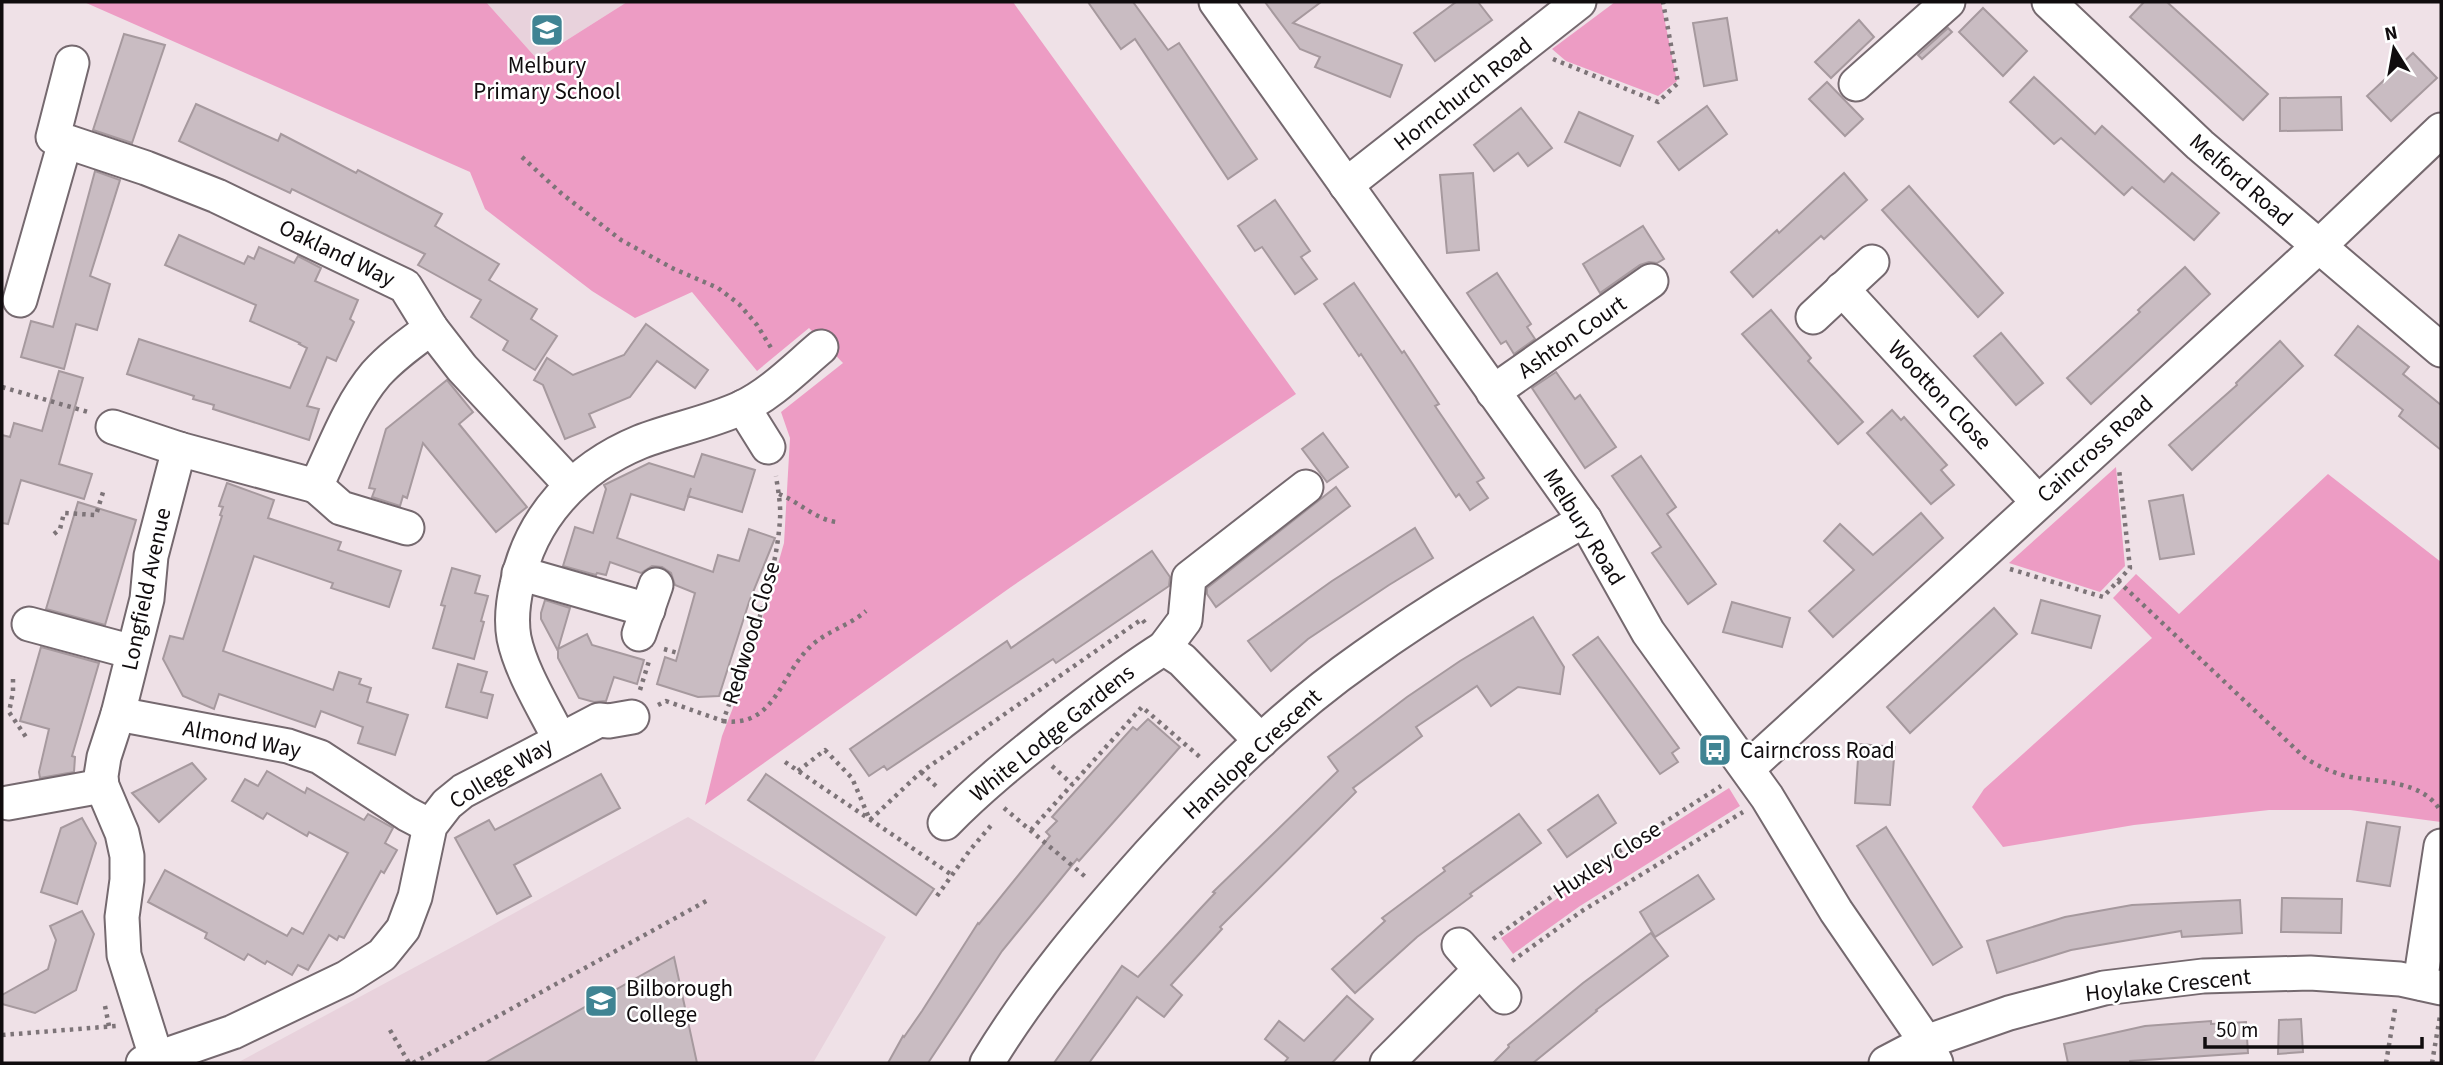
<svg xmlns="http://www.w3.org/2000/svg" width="2443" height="1065" font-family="'Source Sans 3',sans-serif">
	<rect width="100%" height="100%" fill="#efe1e7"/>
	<!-- built -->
	<g fill="#e8d2dc">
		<path d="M486 2H627L537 59Z"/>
		<path d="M688 817 886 937 813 1063H237L469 938Z"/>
	</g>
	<!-- green -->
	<g fill="#ed9cc4">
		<path d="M84 2H486L537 59 627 2H1013L1296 394 1011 587 705 805 722 736 748 669 784 543 790 438 781 412 843 363 809 328 757 371 692 292 635 318 592 291 485 209 470 172Z"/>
		<path d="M1615 2H1661L1677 81 1658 96 1566 61 1552 49Z"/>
		<path d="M2116 467 2125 566 2100 592 2009 563Z"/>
		<path d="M2328 474 2441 562V822L2350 810H2269L2134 825 2003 847 1972 807 1984 789 2152 638 2113 598 2136 574 2179 614Z"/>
		<path d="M1729 788 1740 806 1580 906 1513 954 1501 938 1578 884Z"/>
	</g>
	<!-- building -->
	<g fill="#c9bcc2" stroke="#a6999e" stroke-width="2">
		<path d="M1088 2H1133L1168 50 1179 43 1257 159 1228 179 1135 39 1121 49Z"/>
		<path d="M1265 2H1321L1293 23 1402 65 1390 97 1315 67 1320 57 1300 49Z"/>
		<path d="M1456 2H1478L1492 20 1435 61 1414 33Z"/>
		<path d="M2144 2H2167L2268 94 2243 120 2130 17Z"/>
		<path d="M1983 8 2027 51 2003 76 1959 32Z"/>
		<path d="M1727 18 1737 80 1704 86 1693 23Z"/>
		<path d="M1859 20 1874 37 1831 78 1815 62Z"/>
		<path d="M1948 28 1952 32 1922 59 1918 55Z"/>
		<path d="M124 34 165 45 132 143 93 130Z"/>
		<path d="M2413 53 2437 78 2391 121 2367 96Z"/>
		<path d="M2034 77 2095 134 2102 126 2164 182 2172 173 2219 213 2194 240 2132 187 2124 195 2061 138 2054 144 2010 102Z"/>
		<path d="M1827 82 1863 119 1845 136 1809 99Z"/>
		<path d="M2341 97 2342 130 2280 131V98Z"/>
		<path d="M196 104 278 141 281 134 356 173 358 170 442 214 435 226 499 264 489 280 537 309 531 319 557 336 535 370 503 350 508 341 471 317 481 300 418 265 425 254 292 189 290 193 179 141Z"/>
		<path d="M1707 106 1727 134 1679 170 1658 142Z"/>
		<path d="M1521 108 1552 148 1528 166 1518 153 1494 171 1474 145Z"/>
		<path d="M1579 112 1633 136 1620 166 1565 142Z"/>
		<path d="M95 171 120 180 90 276 110 284 97 330 76 324 64 369 21 357 31 321 53 327Z"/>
		<path d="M1473 173 1479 250 1447 253 1440 175Z"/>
		<path d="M1844 173 1867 200 1824 239 1821 236 1753 297 1731 272 1777 230 1779 233Z"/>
		<path d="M1909 186 2003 293 1978 317 1882 210Z"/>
		<path d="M1275 200 1310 251 1301 257 1317 279 1295 294 1262 247 1255 251 1238 226Z"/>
		<path d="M1643 226 1664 259 1657 263 1649 262 1640 265 1600 293 1583 264Z"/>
		<path d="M179 235 244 264 248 256 254 259 259 247 294 263 298 256 321 268 315 281 358 300 350 319 354 322 336 361 327 357 307 406 319 409 309 440 213 409 214 405 193 399 194 396 127 374 139 339 290 388 307 348 299 344 300 343 250 321 256 305 165 265Z"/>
		<path d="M2185 267 2210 294 2091 404 2067 378 2140 312 2138 310Z"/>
		<path d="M1497 273 1531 324 1527 327 1535 339 1514 354 1506 341 1501 344 1467 293Z"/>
		<path d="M1354 283 1402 353 1404 351 1439 404 1435 406 1484 478 1477 482 1488 498 1470 510 1459 494 1456 497 1361 354 1359 356 1324 304Z"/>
		<path d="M1771 310 1811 358 1808 361 1863 422 1838 444 1742 334Z"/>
		<path d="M646 324 708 370 695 388 657 361 630 397 589 414 595 427 565 439 543 385 534 380 547 358 573 375 624 355Z"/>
		<path d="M2358 326 2409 367 2403 374 2441 405V450L2399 416 2403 410 2335 355Z"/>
		<path d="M2001 333 2043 383 2016 405 1974 356Z"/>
		<path d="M2280 341 2303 366 2192 470 2169 445 2237 385 2236 383Z"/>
		<path d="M59 371 83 378 59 464 92 474 84 499 21 480 8 524 2 523V435L10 437 14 423 42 431Z"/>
		<path d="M1556 372 1575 399 1580 395 1616 447 1585 468 1532 388Z"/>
		<path d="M447 380 473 412 459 424 527 507 496 532 423 443 407 498 403 496 400 506 372 497 375 489 369 488 386 429Z"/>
		<path d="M1892 410 1901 420 1904 417 1947 465 1941 470 1954 485 1931 504 1867 433Z"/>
		<path d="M1323 433 1348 467 1327 482 1302 449Z"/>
		<path d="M702 454 755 470 742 512 688 496 691 488 684 510 631 494 617 538 713 572 718 555 739 561 749 529 775 538 749 602 719 696 698 697 657 684 665 657 676 661 695 593 675 585 671 573 662 567 652 566 641 573 610 562 606 575 597 573 596 575 563 566 575 527 593 533 606 489 604 485 649 463 694 477Z"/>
		<path d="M1641 456 1676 507 1667 514 1716 584 1688 604 1652 553 1661 547 1612 476Z"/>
		<path d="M227 483 274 500 268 518 341 542 338 550 401 571 389 607 331 588 333 583 254 556 223 651 333 690 339 672 361 679 359 684 371 688 367 702 408 715 395 755 358 743 363 727 321 711 315 727 219 694 214 709 183 696 163 659 170 636 183 639 222 516 220 515 223 507 219 506Z"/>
		<path d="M1336 487 1350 506 1216 607 1207 594V588Z"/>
		<path d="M2183 495 2194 554 2160 559 2149 501Z"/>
		<path d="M78 502 136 520 105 625 46 609Z"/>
		<path d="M1921 513 1943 538 1833 637 1809 611 1854 570 1824 541 1840 524 1873 555Z"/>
		<path d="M1415 528 1433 558 1389 585 1308 639 1271 671 1248 641 1332 581Z"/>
		<path d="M1152 551 1170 577 1169 586 1056 663 1053 659 887 770 884 766 869 776 850 749 1007 641 1011 648Z"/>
		<path d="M452 568 480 576 475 593 488 596 481 621 484 622 474 659 433 648 445 606 441 605Z"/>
		<path d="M545 600 570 608 558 649 587 634 592 645 644 660 637 684 614 677 606 701 594 702 579 698 558 658V651L541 619V613Z"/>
		<path d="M2041 600 2100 616 2091 648 2032 633Z"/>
		<path d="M1732 602 1790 618 1782 647 1723 632Z"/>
		<path d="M1994 608 2017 634 1910 733 1887 707Z"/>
		<path d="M1533 617 1564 667 1560 694 1518 687 1491 706 1477 686 1416 727 1422 736 1353 788 1356 792 1220 927 1222 929 1171 985 1182 995 1164 1017 1137 997 1089 1063H1054L1122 966 1138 977 1200 909 1215 893 1213 892 1338 771 1328 757 1407 697 1460 661Z"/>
		<path d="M1598 637 1679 748 1672 753 1678 762 1660 774 1573 655Z"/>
		<path d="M41 647 99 663 72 756 75 757 74 772 40 778 39 772 49 729 20 721Z"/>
		<path d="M458 664 487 672 481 692 493 695 487 718 446 707Z"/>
		<path d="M1148 719 1180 747 1079 861 1077 859 1002 951 928 1063H888L903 1036 904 1037 922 1011 978 923 979 924 1050 836 1046 832 1057 821 1052 817 1133 727 1137 730Z"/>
		<path d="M1859 744 1895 747 1890 805 1855 803Z"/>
		<path d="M192 763 206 779 159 822 132 793Z"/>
		<path d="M267 771 305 793 307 788 364 820 368 814 393 828 385 843 397 850 384 873 381 871 344 938 339 936 337 940 329 935 308 970 298 965 292 975 267 961 265 964 248 954 244 960 205 938 207 933 148 902 165 870 287 936 292 928 303 934 348 853 309 832 307 836 267 813 263 819 232 801 245 779 258 786Z"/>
		<path d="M601 774 620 808 514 865 531 896 497 914 455 838 489 820 495 830Z"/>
		<path d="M766 774 934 889 916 915 748 800Z"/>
		<path d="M1598 795 1616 823 1567 857 1548 830Z"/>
		<path d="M1519 814 1541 843 1470 894 1472 896 1417 937 1355 993 1332 969 1385 921 1382 918 1445 871 1443 868Z"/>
		<path d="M82 818 96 843 77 904 41 892 61 828Z"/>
		<path d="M2367 822 2400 827 2390 886 2357 881Z"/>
		<path d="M1886 827 1962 947 1933 965 1857 846Z"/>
		<path d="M1698 875 1714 899 1655 937 1640 912Z"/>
		<path d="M2282 898 2342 899 2341 933 2281 932Z"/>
		<path d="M2240 900 2242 933 2182 937 2181 931 2071 950 1997 973 1987 941 2065 917 2132 905Z"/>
		<path d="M82 911 94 934 76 990 35 1013 2 1004V995L48 969 56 940 50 926Z"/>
		<path d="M1651 933 1668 956 1596 1010 1597 1011 1533 1063H1493L1509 1047 1508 1045 1583 983Z"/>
		<path d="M674 957 697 1063H485Z"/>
		<path d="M1347 996 1373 1019 1332 1063H1284L1288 1058 1265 1039 1279 1021 1304 1041Z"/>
		<path d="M2301 1019 2303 1052 2278 1054 2279 1020Z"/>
		<path d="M2211 1021V1024L2246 1022 2248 1053 2130 1061V1063H2068L2064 1044 2145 1026Z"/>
	</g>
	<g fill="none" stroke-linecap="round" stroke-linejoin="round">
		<defs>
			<g id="minor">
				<path d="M1216 2 1585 520 1648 632 1767 797 1836 911 1926 1042 1936 1063"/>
				<path d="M2049 2 2200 145 2441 350"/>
				<path d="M72 63 53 137 146 168 217 196 405 286 431 328 462 368 571 485"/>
				<path d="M1856 84 1948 2"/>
				<path d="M1346 185 1579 2"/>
				<path d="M1842 289 2037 501"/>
				<path d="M20 300 65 142"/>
				<path d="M1813 317 1872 262"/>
				<path d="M1493 392 1651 281"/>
				<path d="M743 407 768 447"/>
				<path d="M113 427 179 449 316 486C334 449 349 406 376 374 392 356 411 343 431 328"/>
				<path d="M316 486 341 508 407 528"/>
				<path d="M519 573 648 610"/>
				<path d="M29 624 133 652"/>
				<path d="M639 634 656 585"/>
				<path d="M1164 648 1185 620 1189 578 1306 487"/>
				<path d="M118 714 288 746 320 757 407 814 430 826"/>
				<path d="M560 740C545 709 521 672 514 638 511 621 513 602 517 585 530 518 577 468 640 442 673 429 708 423 741 408 771 394 796 368 821 347"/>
				<path d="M1748 768 2318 247 2441 130"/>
				<path d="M8 803 102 786"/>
				<path d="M945 823C980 787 1019 756 1059 724 1093 698 1127 671 1164 648L1182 660 1261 741"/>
				<path d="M1459 945 1504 997"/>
				<path d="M2420 983 2441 846"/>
				<path d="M143 1063 233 1032 346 978 382 955 403 929 415 897 430 826 447 804 463 791 599 720 609 721 632 717"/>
				<path d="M158 1063 124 955 122 917 127 880V856L122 833 102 786 101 776 104 757 118 714 147 599 151 556 179 449"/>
				<path d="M987 1063C1033 987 1090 920 1149 854 1215 782 1284 713 1364 657 1435 606 1509 563 1585 520"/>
				<path d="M1387 1063 1480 970"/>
				<path d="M1886 1063 1926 1042 2009 1013 2104 988 2203 976 2310 973 2400 979 2441 988"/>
			</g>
		</defs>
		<!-- minor casing -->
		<use href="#minor" stroke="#75696f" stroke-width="37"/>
		<!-- path -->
		<g stroke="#7d7478" stroke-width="4.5" stroke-dasharray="3.5 5" stroke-linecap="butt">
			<path d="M1553 59 1658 102 1678 83 1663 2"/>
			<path d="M522 157 561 193 621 240 674 269 718 288 739 304 757 325 773 351"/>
			<path d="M2 387 88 412"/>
			<path d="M779 494C799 502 815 519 836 522"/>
			<path d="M54 534 60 529 64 513 96 515 104 489"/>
			<path d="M2010 569 2103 597 2130 568 2119 469"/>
			<path d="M2118 581 2305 758C2318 766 2331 772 2346 776 2378 783 2423 779 2441 812"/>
			<path d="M664 649 678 653"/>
			<path d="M13 679V692L9 712 28 740"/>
			<path d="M640 690 649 661"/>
			<path d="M658 705 666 701 723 721C745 660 776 584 780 519 781 505 778 490 776 476"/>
			<path d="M723 721C775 728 780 675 810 647 826 631 849 626 866 611"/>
			<path d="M785 762 952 875"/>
			<path d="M1052 766 1072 784"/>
			<path d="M798 771 825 750 852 778 870 820 921 772 1142 619 1145 623"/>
			<path d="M921 772 938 788"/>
			<path d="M1004 808 1088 879"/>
			<path d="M1031 830 1142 707 1201 758"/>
			<path d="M937 896 970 850 994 822"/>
			<path d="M1493 939 1576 879 1721 786"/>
			<path d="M1512 961 1582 911 1743 812"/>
			<path d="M105 1006 109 1026"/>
			<path d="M390 1030 409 1063"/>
			<path d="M2 1035 116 1026"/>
			<path d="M413 1063 708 900"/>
			<path d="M2386 1063 2395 1009"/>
			<path d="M2432 1063 2440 1016"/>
		</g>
		<!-- minor -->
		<use href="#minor" stroke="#fff" stroke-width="33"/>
	</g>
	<!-- icons -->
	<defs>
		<symbol id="school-square" viewBox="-11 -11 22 22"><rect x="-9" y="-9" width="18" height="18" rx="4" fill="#408493" stroke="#fff"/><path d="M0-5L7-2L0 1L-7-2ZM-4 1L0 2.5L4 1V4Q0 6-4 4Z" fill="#fff"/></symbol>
		<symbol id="bus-square" viewBox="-11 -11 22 22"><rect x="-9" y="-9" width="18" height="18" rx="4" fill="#408493" stroke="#fff"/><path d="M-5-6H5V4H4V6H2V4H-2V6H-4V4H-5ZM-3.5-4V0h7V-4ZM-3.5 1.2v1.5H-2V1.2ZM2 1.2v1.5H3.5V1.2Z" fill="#fff"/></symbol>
		<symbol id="university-square" viewBox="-11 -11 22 22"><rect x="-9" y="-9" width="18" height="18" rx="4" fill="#408493" stroke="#fff"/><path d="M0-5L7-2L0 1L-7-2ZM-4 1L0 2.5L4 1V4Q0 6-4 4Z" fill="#fff"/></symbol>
	</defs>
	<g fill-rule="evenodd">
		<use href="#school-square" x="528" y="11" width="38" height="38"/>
		<use href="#bus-square" x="1696" y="731" width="38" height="38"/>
		<use href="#university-square" x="582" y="982" width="38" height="38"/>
	</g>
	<g text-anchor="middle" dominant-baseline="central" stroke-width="5" stroke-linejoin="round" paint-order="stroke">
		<!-- poi labels -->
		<g font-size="23" fill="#100c0e" stroke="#fff" text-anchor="start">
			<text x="547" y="65" text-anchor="middle">Melbury<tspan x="547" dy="26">Primary School</tspan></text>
			<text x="1740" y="750">Cairncross Road</text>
			<text x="626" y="988">Bilborough<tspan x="626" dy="26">College</tspan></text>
		</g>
		<!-- street labels -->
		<g font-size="23" fill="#100c0e" stroke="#fff">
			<text transform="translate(1463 94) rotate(-38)">Hornchurch Road</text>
			<text transform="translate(2241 180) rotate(41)">Melford Road</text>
			<text transform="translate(337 253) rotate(26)">Oakland Way</text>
			<text transform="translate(1572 337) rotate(-35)">Ashton Court</text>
			<text transform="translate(1940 395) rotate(47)">Wootton Close</text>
			<text transform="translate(2095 449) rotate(-42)">Caincross Road</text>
			<text transform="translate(1584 527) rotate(58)">Melbury Road</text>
			<text transform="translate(146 589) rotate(-78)">Longfield Avenue</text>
			<text transform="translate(751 633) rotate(-73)">Redwood Close</text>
			<text transform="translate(1052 733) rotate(-39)">White Lodge Gardens</text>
			<text transform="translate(242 739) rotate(11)">Almond Way</text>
			<text transform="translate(1252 754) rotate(-43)">Hanslope Crescent</text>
			<text transform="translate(501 773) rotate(-31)">College Way</text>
			<text transform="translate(1607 860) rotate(-33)">Huxley Close</text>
			<text transform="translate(2168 985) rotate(-6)">Hoylake Crescent</text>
		</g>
	</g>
	<!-- border -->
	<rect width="2443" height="1065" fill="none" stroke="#100c0e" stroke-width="7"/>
	<!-- north arrow -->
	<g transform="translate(2394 49) rotate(349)" stroke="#ffffff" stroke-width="5" paint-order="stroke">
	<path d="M0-5L12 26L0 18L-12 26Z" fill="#100c0e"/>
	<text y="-10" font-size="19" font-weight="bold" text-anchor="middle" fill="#100c0e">N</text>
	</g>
	<!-- scale -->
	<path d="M2205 1037v10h217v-10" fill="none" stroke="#100c0e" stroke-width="3.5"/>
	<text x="2216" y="1037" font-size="21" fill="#100c0e" stroke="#ffffff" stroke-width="5" paint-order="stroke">50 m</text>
</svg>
